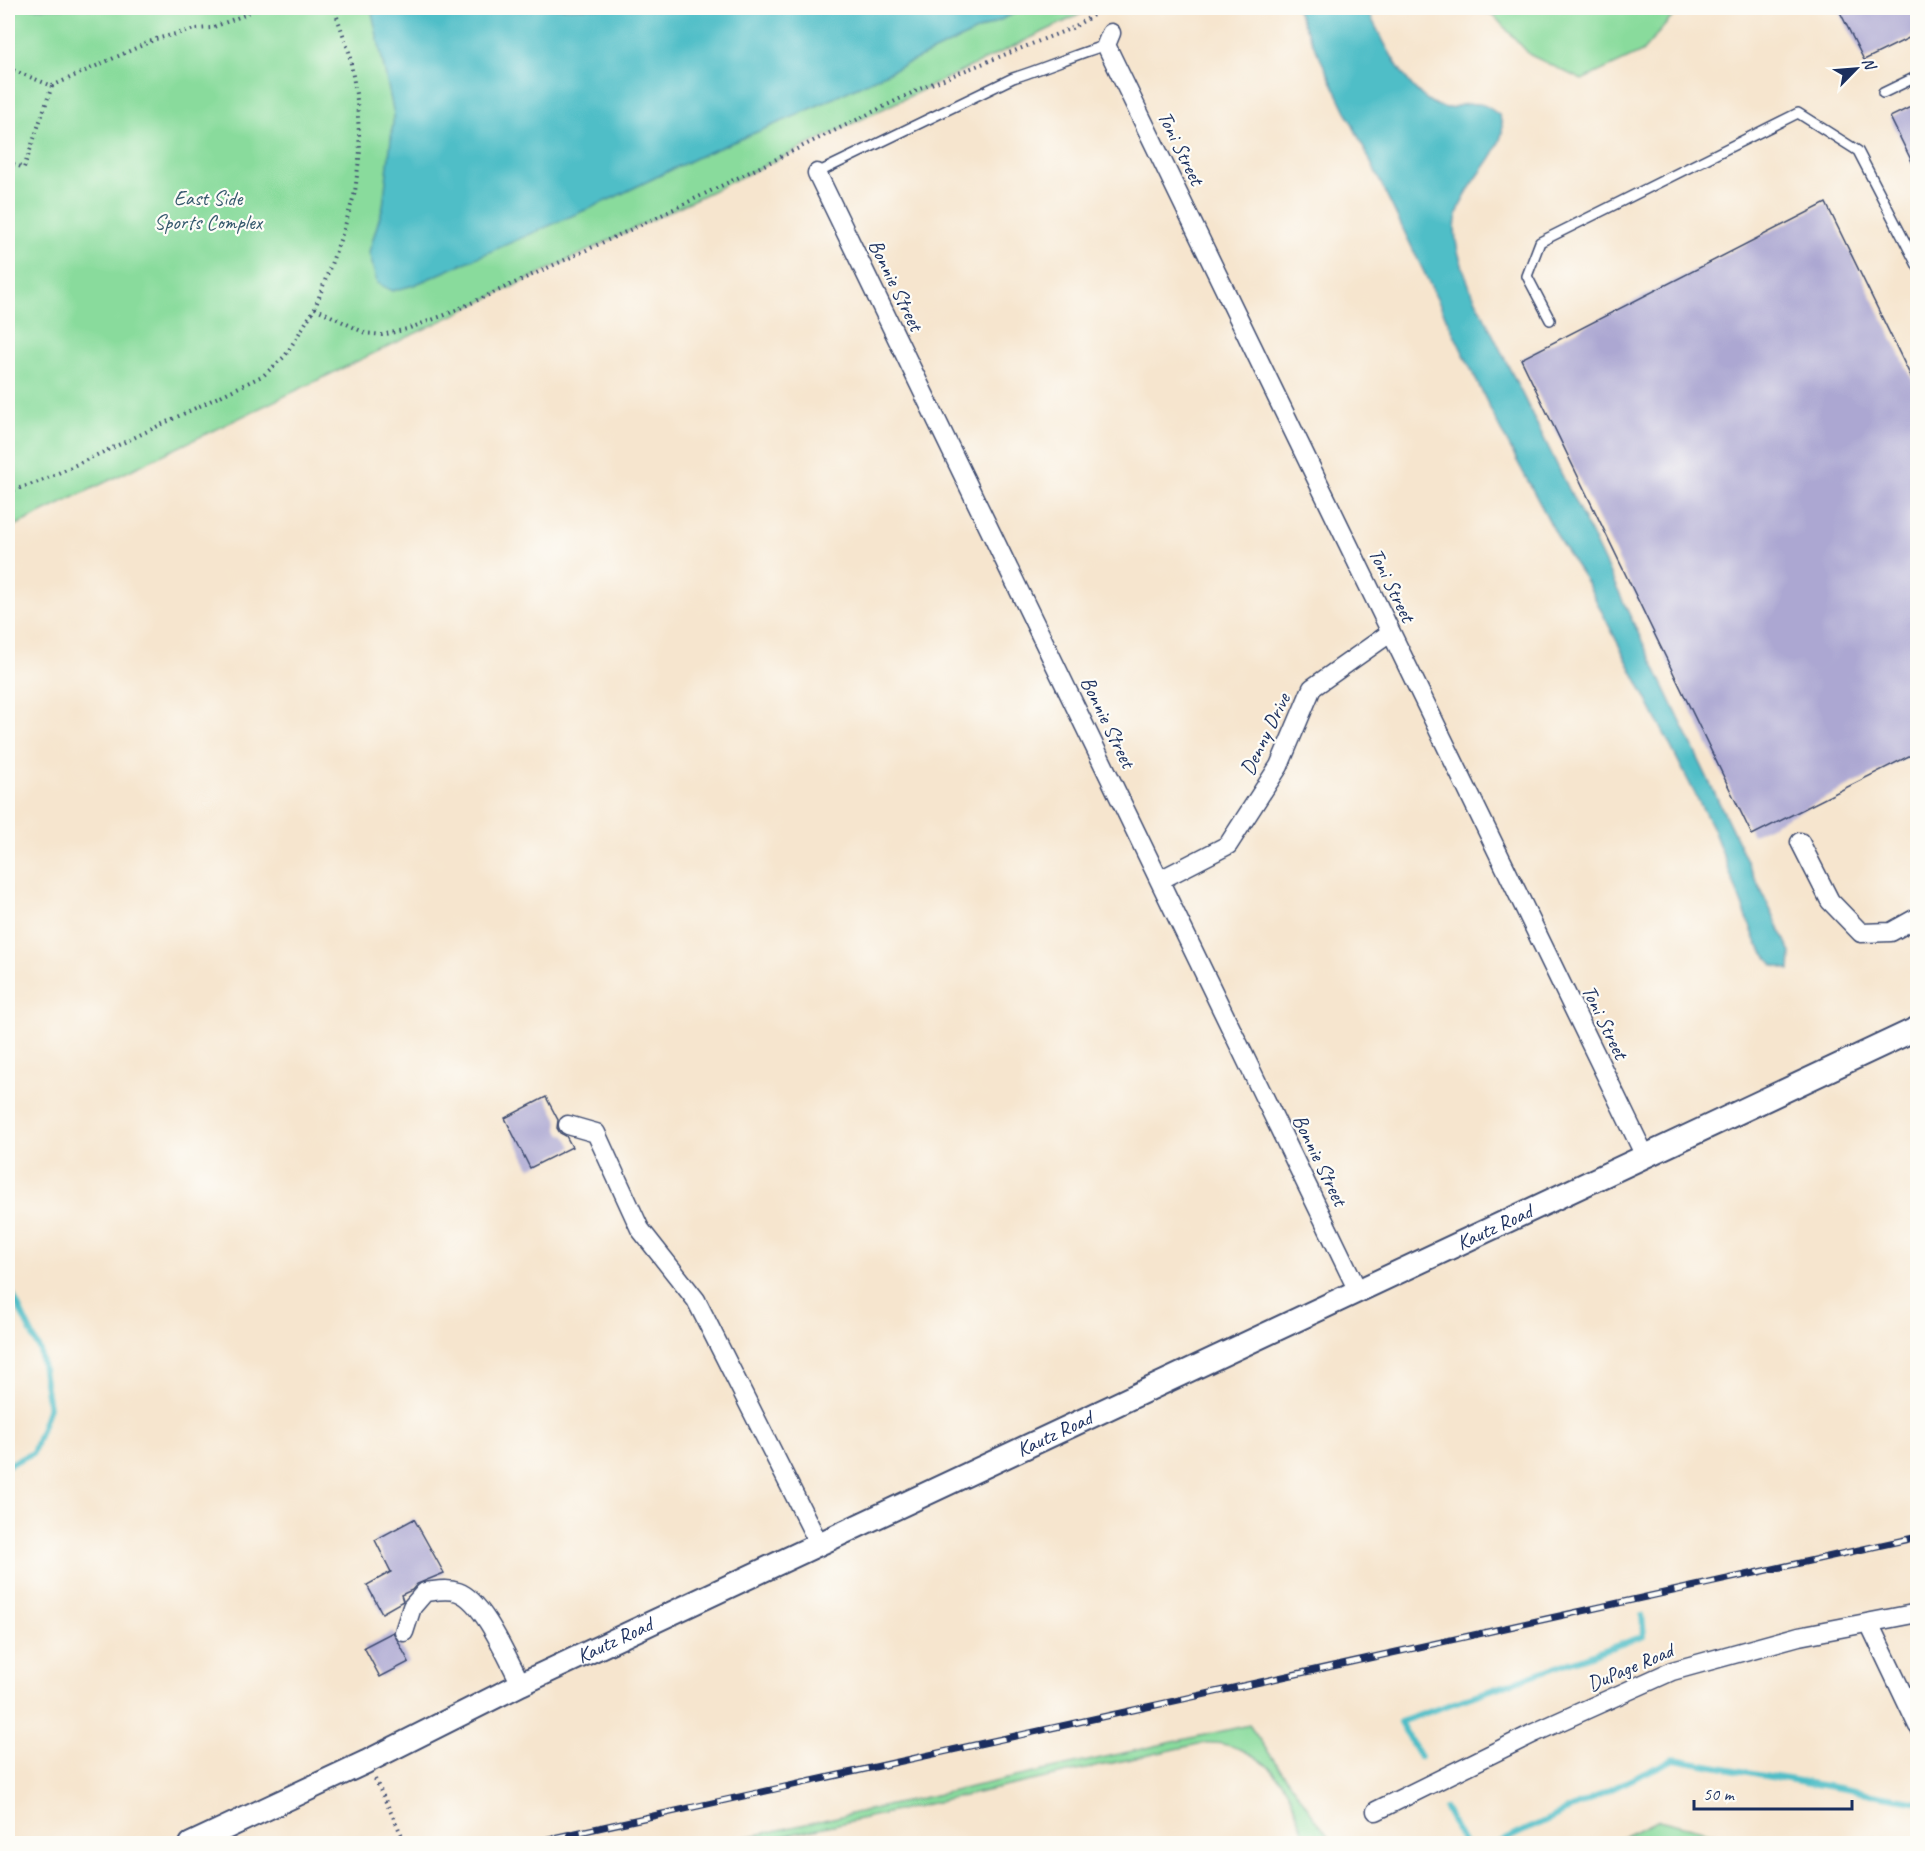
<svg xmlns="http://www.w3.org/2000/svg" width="1925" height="1851" font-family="Caveat,sans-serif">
	<rect width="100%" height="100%" fill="#fdfcf7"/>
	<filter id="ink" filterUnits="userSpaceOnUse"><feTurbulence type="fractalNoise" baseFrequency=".0167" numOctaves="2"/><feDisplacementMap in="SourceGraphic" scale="12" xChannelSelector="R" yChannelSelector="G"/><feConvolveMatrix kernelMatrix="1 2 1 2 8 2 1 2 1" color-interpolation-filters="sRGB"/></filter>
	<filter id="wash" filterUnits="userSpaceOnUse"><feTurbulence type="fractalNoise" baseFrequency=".008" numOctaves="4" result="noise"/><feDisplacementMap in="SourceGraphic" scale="24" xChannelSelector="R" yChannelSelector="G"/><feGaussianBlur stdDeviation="1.35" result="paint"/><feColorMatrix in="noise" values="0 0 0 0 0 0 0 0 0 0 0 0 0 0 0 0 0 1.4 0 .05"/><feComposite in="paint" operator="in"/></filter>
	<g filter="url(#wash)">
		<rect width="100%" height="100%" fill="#f6e5ce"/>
		<!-- green -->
		<g fill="#89db9c" stroke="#52857d" stroke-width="1.5">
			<path d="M8 8H1093L8 529Z"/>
			<path d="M1479 8H1680L1642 52 1582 80 1530 55 1495 17Z"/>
			<path d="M1249 1725 1333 1843H1308C1300 1828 1297 1811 1290 1795 1274 1763 1239 1741 1203 1743L752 1843H720Z"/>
			<path d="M1659 1820 1751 1843H1609Z"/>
		</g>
		<!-- water -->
		<g fill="#50bec7" stroke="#367692" stroke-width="1.5">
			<path d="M371 8H1026L795 116 702 155 615 197 414 285 392 291 377 283 369 252 383 206 394 114Z"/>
			<path d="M1296 8H1366C1382 37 1410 105 1448 108 1452 108 1457 106 1461 105 1480 102 1484 103 1499 115 1501 120 1503 128 1502 133 1494 165 1463 184 1456 220 1452 242 1463 267 1470 288L1590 532 1791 953 1790 970 1773 965 1757 944 1713 829 1586 581 1561 543 1499 427Z"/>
		</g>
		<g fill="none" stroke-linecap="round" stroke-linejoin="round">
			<!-- stream -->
			<g stroke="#50bec7" stroke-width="6">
				<path d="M8 1285 40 1351 49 1407 33 1453 8 1465"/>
				<path d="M1420 1757 1400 1722 1644 1636 1642 1616"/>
				<path d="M1445 1809 1464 1844"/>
				<path d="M1497 1844 1674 1759 1918 1802"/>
			</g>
		</g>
		<g id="blocks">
			<!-- building -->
			<g fill="#aca7d2">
				<path d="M1838 8H1917V34L1864 60Z"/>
				<path d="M1917 104V172L1890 117Z"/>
				<path d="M1826 203 1917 389V752L1752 835 1521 359Z"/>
				<path d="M546 1097 558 1120 557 1128 560 1133 566 1136 572 1147 530 1168 505 1118Z"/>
				<path d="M414 1519 444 1573 417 1584 412 1590 401 1595 403 1601 382 1613 367 1585 391 1572 375 1540Z"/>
				<path d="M393 1632 409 1662 380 1677 364 1647Z"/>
			</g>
		</g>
	</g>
	<g filter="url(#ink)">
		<use href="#blocks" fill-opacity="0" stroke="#3c4a6f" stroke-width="1.5"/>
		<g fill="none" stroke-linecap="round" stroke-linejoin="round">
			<defs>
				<g id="service">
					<path d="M1883 93 1918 76"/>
					<path d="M817 173 1013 78C1045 68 1074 55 1106 45"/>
					<path d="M1550 320 1527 276 1540 242 1798 113 1858 151 1918 267"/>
				</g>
				<g id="minor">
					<path d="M1111 33 1106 45 1645 1156"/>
					<path d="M817 173 1358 1291"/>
					<path d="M1800 842 1830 901 1861 933 1891 932 1918 917"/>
					<path d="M1160 880 1228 845 1279 766 1312 688 1390 633"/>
					<path d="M568 1125 596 1133 640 1229 696 1300 819 1544"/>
					<path d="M1869 1623 1918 1726"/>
					<path d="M404 1632 412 1607 425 1592C435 1591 447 1588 458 1592 484 1601 508 1660 521 1684"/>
					<path d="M1376 1811 1534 1733 1672 1671 1799 1636 1918 1613"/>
				</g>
				<g id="tertiary">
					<path id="s1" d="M191 1844 366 1762 521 1684 1918 1028"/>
				</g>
			</defs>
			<!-- service casing -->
			<use href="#service" stroke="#3c4a6f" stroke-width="12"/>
			<!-- minor casing -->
			<use href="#minor" stroke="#3c4a6f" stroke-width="21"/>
			<!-- tertiary casing -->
			<use href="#tertiary" stroke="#3c4a6f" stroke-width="26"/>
			<!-- path -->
			<g stroke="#3c4a6f" stroke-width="4" stroke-dasharray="1.5 4.5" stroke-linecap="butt">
				<path d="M8 68 52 86 24 168 8 162"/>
				<path d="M52 86 156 39 195 29 211 28 247 14 255 8"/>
				<path d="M315 308 365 333 382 335 407 329 445 315 645 223 926 86 1072 28 1105 8"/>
				<path d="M8 492 41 481 127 441 264 375 285 356 315 308 344 229 355 192 360 151 357 100 349 52 334 8"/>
				<path d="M375 1779 406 1844"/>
			</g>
			<!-- service -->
			<use href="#service" stroke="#fff" stroke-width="9"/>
			<!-- minor -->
			<use href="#minor" stroke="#fff" stroke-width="18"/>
			<!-- tertiary -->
			<use href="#tertiary" stroke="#fff" stroke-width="22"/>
			<defs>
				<path id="rail" d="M526 1844 1918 1537"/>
			</defs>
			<!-- rail casing -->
			<use href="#rail" stroke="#1b2f5e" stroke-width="7"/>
			<!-- rail -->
			<use href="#rail" stroke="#fdfcf7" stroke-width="4.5" stroke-dasharray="14" stroke-linecap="butt"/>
		</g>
	</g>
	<g text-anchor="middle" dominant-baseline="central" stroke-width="4.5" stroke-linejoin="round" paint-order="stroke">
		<!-- street labels -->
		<g font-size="21" fill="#1b2f5e" stroke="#fdfcf7">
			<text transform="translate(1181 148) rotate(64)">Toni Street</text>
			<text transform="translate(896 285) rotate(64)">Bonnie Street</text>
			<text transform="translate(1392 585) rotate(64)">Toni Street</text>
			<text transform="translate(1108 722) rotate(64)">Bonnie Street</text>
			<text transform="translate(1265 734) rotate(-64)">Denny Drive</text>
			<text transform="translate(1605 1022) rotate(64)">Toni Street</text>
			<text transform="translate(1320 1160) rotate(64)">Bonnie Street</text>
			<text stroke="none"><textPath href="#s1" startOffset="1442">Kautz Road</textPath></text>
			<text stroke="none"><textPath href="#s1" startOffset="956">Kautz Road</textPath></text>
			<text stroke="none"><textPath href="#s1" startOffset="470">Kautz Road</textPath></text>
			<text transform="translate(1630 1667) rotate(-23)">DuPage Road</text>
		</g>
		<!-- park labels -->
		<g font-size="21" fill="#365a6e" stroke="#fdfcf7">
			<text x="208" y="198">East Side<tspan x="208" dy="24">Sports Complex</tspan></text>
		</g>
	</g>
	<!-- margin -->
	<rect width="1925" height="1851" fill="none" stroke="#fdfcf7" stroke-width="30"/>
	<!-- north arrow -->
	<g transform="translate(1856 69) rotate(65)" stroke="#fdfcf7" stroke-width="4.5" paint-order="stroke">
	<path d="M0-4.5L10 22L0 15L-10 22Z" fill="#1b2f5e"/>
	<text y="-9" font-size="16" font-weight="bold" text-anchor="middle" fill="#1b2f5e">N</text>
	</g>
	<!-- scale -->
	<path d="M1694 1800v9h158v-9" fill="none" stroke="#1b2f5e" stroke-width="3"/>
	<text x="1703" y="1800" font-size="18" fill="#1b2f5e" stroke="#fdfcf7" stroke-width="4.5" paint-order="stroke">50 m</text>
</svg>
